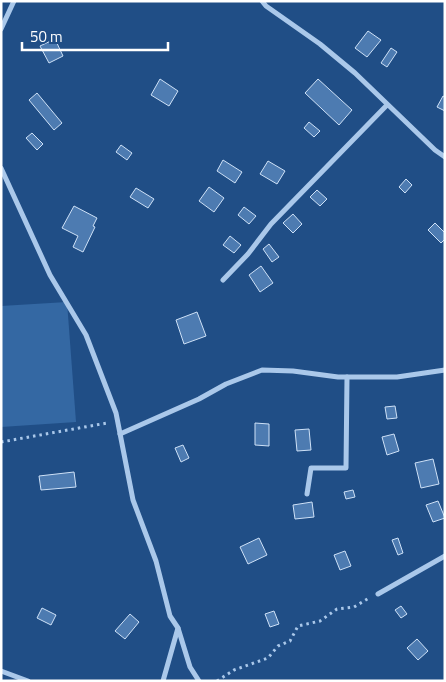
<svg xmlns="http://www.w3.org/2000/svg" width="446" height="682" font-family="'Titillium Web',sans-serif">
	<rect width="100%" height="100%" fill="#204e86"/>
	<!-- green -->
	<path fill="#3468a3" d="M67 302 76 422 1 427V306Z"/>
	<!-- building -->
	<g fill="#4d7bb1" stroke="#cee1f7">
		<path d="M368 31 381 40 367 57 355 48Z"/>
		<path d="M55 39 63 56 49 63 40 46Z"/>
		<path d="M391 48 397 52 387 67 381 63Z"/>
		<path d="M160 79 178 91 169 106 151 95Z"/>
		<path d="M318 79 352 110 339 125 305 93Z"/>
		<path d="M37 93 62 123 54 130 29 100Z"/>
		<path d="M443 96 445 97V111L437 107Z"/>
		<path d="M309 122 320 131 314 137 304 128Z"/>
		<path d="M32 133 43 144 37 150 26 138Z"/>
		<path d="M121 145 132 153 127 160 116 152Z"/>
		<path d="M223 160 242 172 235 183 217 171Z"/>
		<path d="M268 161 285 171 277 184 260 174Z"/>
		<path d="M406 179 412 185 405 193 399 187Z"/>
		<path d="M209 187 224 198 214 212 199 201Z"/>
		<path d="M136 188 154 199 148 208 130 197Z"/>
		<path d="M317 190 327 199 320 206 310 197Z"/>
		<path d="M74 206 97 218 93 226 95 227 83 252 73 247 78 236 62 228Z"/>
		<path d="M244 207 256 216 249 224 238 215Z"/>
		<path d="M293 214 302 224 293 233 283 223Z"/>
		<path d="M435 223 445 233V239L441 243 428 230Z"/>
		<path d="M230 236 241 245 234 253 223 245Z"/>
		<path d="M269 244 279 257 272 262 263 249Z"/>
		<path d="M261 266 273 283 260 292 249 275Z"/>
		<path d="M197 312 206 336 184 344 176 320Z"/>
		<path d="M395 406 397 418 387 419 385 407Z"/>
		<path d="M255 423 269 424V446L255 445Z"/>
		<path d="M309 429 311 450 297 451 295 430Z"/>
		<path d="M394 434 399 451 387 455 382 437Z"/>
		<path d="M183 445 189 458 181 462 175 448Z"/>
		<path d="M433 459 439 484 421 488 415 463Z"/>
		<path d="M74 472 76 487 41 490 39 476Z"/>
		<path d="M353 490 355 497 346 499 344 492Z"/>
		<path d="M438 501 445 518 433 522 426 505Z"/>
		<path d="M312 502 314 517 295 519 293 505Z"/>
		<path d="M259 538 267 555 248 564 240 547Z"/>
		<path d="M398 538 403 553 398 555 392 540Z"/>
		<path d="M345 551 351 566 340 570 334 555Z"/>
		<path d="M401 606 407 614 401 618 395 610Z"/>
		<path d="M42 608 56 615 51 625 37 618Z"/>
		<path d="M274 611 279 624 270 627 265 614Z"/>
		<path d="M130 614 139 622 125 639 115 631Z"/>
		<path d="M417 639 428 651 418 660 407 648Z"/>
	</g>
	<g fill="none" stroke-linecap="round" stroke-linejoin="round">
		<!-- path -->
		<g stroke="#aac8ea" stroke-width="3" stroke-dasharray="2.5 4" stroke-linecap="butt">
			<path d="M1 442 107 423"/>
			<path d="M217 681 234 670 268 658 278 646 290 641 298 626 320 621 337 609 354 607 369 598"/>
		</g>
		<!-- minor -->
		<g stroke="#aac8ea" stroke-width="5">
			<path d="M262 1 266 6 320 44 355 73 435 150 445 157"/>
			<path d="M1 29 14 1"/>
			<path d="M1 168 50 275 86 335 116 413 133 500 156 561 170 616 178 628 163 681"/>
			<path d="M223 280 248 254 271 224 387 105"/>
			<path d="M120 434 199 399 226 384 262 370 293 371 338 377H397L445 370"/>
			<path d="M307 494 311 468H346L347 377"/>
			<path d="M378 594 445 556"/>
			<path d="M178 628 190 667 199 681"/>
			<path d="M1 671 28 681"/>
		</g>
	</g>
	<!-- border -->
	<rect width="446" height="682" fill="none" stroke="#ffffff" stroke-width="5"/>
	<!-- scale -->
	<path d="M22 42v8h146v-8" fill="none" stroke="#ffffff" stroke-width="2.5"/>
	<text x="30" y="42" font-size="15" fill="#ffffff" stroke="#204e86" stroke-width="4" paint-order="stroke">50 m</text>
</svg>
